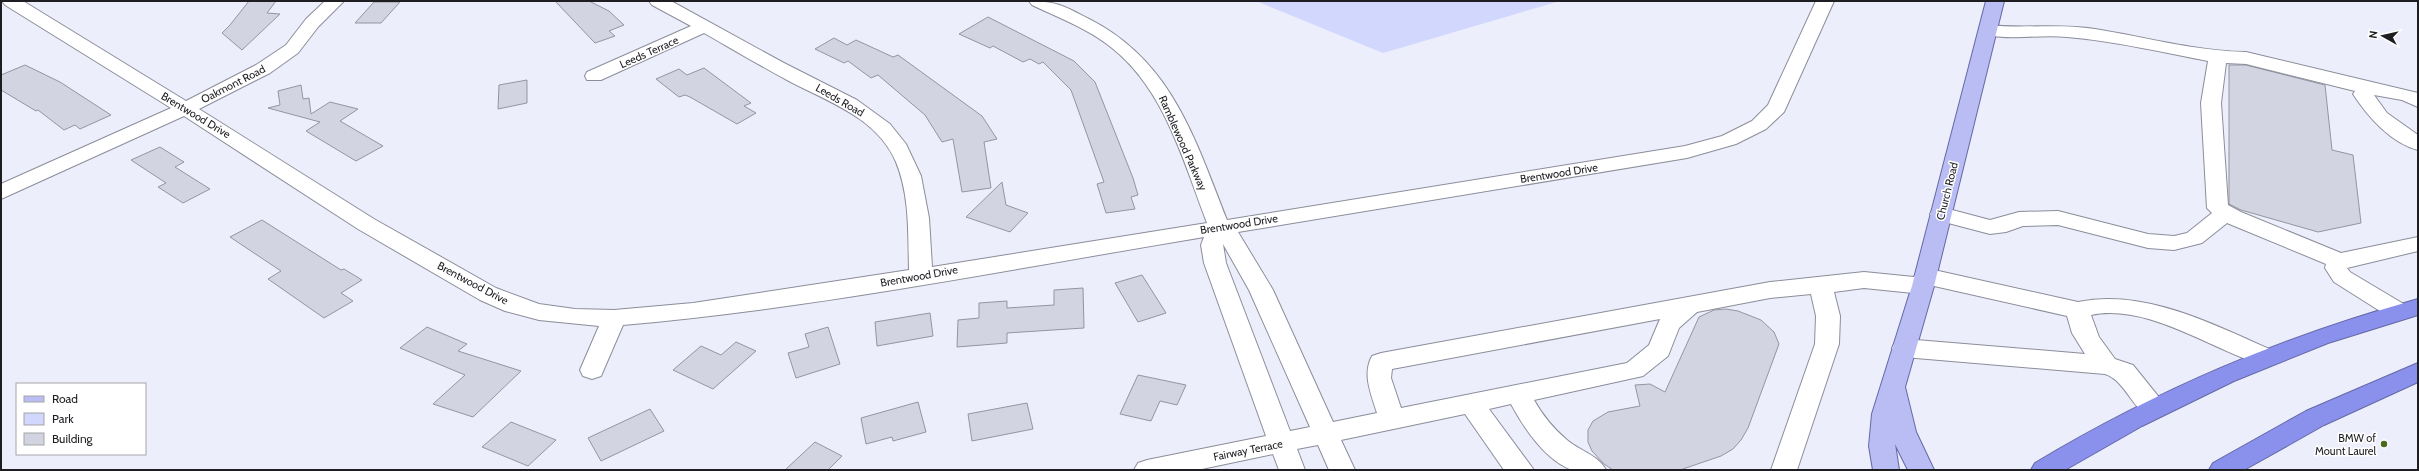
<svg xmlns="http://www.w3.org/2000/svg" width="2419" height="471" font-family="Cabin,sans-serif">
	<rect width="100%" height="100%" fill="#eceefc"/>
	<!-- green -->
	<path fill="#d1d7fd" d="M1256 1H1560L1383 53Z"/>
	<!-- building -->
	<g fill="#d2d4e1" stroke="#9395a2">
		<path d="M249 1H276L267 13 280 14 242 50 222 33 230 25Z"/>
		<path d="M555 1H589L609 11 624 25 609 31 615 36 595 43Z"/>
		<path d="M374 2H400L381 23H355Z"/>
		<path d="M988 17 1074 61 1095 82 1133 178 1138 195 1131 197 1135 209 1106 213 1097 184 1104 182 1071 90 1043 62 1039 64 1030 59 1023 62 993 46 990 48 959 34Z"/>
		<path d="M834 38 847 45 856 40 893 57 898 55 982 116 997 139 984 142 991 188 962 192 953 139 942 142 925 115 878 75 871 78 848 61 844 63 815 49Z"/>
		<path d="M25 65 60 82 111 115 80 129 75 125 64 130 38 110 36 111 1 90V75Z"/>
		<path d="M2229 65H2246L2325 85 2332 150 2353 155 2361 223 2318 232 2241 210 2229 204Z"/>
		<path d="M704 68 751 103 744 106 756 113 737 124 690 97 685 95 679 97 656 79 679 69 687 75Z"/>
		<path d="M527 80V103L498 109 499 85Z"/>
		<path d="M301 85 303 99 309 98 311 114 330 102 358 109 340 121 383 146 356 161 306 131 320 122 268 108 280 105 278 91Z"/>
		<path d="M160 147 184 162 175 167 210 189 183 203 158 187 166 183 131 160Z"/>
		<path d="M1002 182 1006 205 1028 213 1010 232 966 217Z"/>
		<path d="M262 220 341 270 344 269 362 280 341 293 353 301 324 318 268 279 281 271 230 237Z"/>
		<path d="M1142 275 1166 313 1138 322 1115 283Z"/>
		<path d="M1083 288 1084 328 1007 333V343L957 347 958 320 979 318V303L1007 301V308L1054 305V290Z"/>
		<path d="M1726 309 1738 311 1761 320 1774 332 1779 344 1748 428 1741 440 1733 449 1721 456 1680 470H1613L1604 464 1592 451 1588 442V430L1593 421 1608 412 1640 406 1635 385 1650 384 1665 392 1699 317 1714 310Z"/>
		<path d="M930 313 933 336 877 346 875 322Z"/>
		<path d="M427 327 467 344 458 351 521 371 473 417 433 404 465 375 400 348Z"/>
		<path d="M828 327 840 364 796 378 788 353 809 347 805 334Z"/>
		<path d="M736 342 756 351 713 389 673 370 701 346 721 355Z"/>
		<path d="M1138 375 1186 385 1177 405 1160 401 1151 421 1120 414Z"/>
		<path d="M918 402 926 432 893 441 892 437 866 444 861 418Z"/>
		<path d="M1027 403 1033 429 972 441 968 414Z"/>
		<path d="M650 409 664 431 601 461 588 438Z"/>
		<path d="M511 422 556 440 528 466 482 447Z"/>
		<path d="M815 442 842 456 828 470H785Z"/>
	</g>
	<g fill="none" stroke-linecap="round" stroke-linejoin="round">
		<defs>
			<g id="minor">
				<path d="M2 1H23L186 101 256 65 286 45 306 19 325 1H344L318 27 298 53 270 73 199 109 374 219 496 288 539 304 575 309 614 310 693 303 909 270C908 235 910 196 896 162 877 117 826 101 787 80 759 65 732 49 704 33L601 80H587L585 76 587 72 691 26 652 5 649 1H671L784 63 857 100 890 124 906 144 921 176 929 218 932 267 1207 223C1184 163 1165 90 1112 48 1089 29 1059 18 1032 5L1029 1C1057 1 1066 7 1089 19 1172 61 1195 139 1227 220L1685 146 1722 136 1752 121 1768 105 1816 1H1834L1784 112 1766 129 1736 144 1687 158 1238 232 1273 290 1333 422 1377 413C1371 394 1362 374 1372 356L1381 353 1770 282 1864 272 1914 277 1917 271 1925 268 2078 302C2145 288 2214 325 2274 351L2277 357 2274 363 2265 366C2212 350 2148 303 2091 315L2099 337 2115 359 2133 365 2162 401 2166 408 2162 415C2134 423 2130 382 2105 374L1904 357 1895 354 1892 348 1895 342 1904 339 2085 354 2072 333 2067 316 1934 286 1931 291 1923 294 1864 288 1834 292 1840 316 1839 344 1797 470H1771L1815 344 1816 316 1811 294 1770 298 1697 312 1679 328 1668 356 1643 376 1534 400C1543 416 1553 428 1567 440 1580 451 1598 455 1606 470 1597 470 1581 471 1572 470 1545 460 1524 428 1511 404L1489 409 1534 470H1504L1465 414 1341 440 1355 470H1329L1318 445 1297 449 1305 470H1279L1273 454 1197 470H1134L1138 463 1147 460 1266 436 1204 263 1201 245 1204 237C1011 269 817 308 623 325L601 376 592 379 583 376 580 370 599 326 539 320 505 311 480 300 358 229 184 116 1 199V184L171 108 5 5ZM1223 244 1249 290 1310 427 1290 431 1226 263ZM1660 319 1649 345 1627 363 1401 408 1391 378 1392 369Z"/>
				<path d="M1988 25C2024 29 2059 23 2095 29 2145 37 2195 51 2246 52L2418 93V107L2402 100 2374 95 2387 113 2418 135V150C2391 143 2368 117 2353 94L2355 91 2246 64 2226 63 2221 103 2228 205 2241 212 2341 253 2418 237V251L2347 268 2350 272 2407 306 2411 312 2407 318 2399 320 2391 318 2334 282 2325 268 2326 264 2227 223 2202 243 2174 250 2148 248 2058 225 2023 226 2006 232 1990 234 1933 219 1930 214 1933 209 1941 207 1990 220 2019 212 2058 211 2148 234 2174 236 2187 233 2212 213 2207 208 2201 103 2208 61C2161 52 2114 41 2067 37 2038 34 2010 41 1982 34L1979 30 1982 26Z"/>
			</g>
			<path id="major" d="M1986 1H2004L1934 286 1905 387 1916 432 1934 470H1908L1895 444 1899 470H1873L1869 446 1872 414 1912 286Z"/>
			<g id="highway">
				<path d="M2418 299V315L2328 343 2234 381 2142 426 2065 470H2031L2035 463C2159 389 2279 338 2418 299Z"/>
				<path d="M2418 363V382L2324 425 2244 470H2209L2213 463 2306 411Z"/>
			</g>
		</defs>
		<!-- minor casing -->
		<use href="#minor" stroke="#8b8d9a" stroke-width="2"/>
		<!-- major casing -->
		<use href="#major" stroke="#6468a5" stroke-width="2"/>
		<!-- highway casing -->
		<use href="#highway" stroke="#6468a5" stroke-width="2"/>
		<!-- minor -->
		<use href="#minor" fill="#fff" fill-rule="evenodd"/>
		<!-- major -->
		<use href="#major" fill="#b9bdf4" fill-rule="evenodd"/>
		<!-- highway -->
		<use href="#highway" fill="#8a91ec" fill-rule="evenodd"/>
	</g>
	<!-- markers -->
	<circle fill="#49681c" stroke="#fff" stroke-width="1.5" cx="2384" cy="444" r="4"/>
	<g text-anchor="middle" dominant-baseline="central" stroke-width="3" stroke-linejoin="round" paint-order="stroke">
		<!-- street labels -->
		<g font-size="11" fill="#1d1d22" stroke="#fff">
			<text transform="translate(649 52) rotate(-24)">Leeds Terrace</text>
			<text transform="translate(233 84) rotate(-27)">Oakmont Road</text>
			<text transform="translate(840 100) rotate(30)">Leeds Road</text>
			<text transform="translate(196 115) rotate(31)">Brentwood Drive</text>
			<text transform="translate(1183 143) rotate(66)">Ramblewood Parkway</text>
			<text transform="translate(1559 173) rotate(-9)">Brentwood Drive</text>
			<text transform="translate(1947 191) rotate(-76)">Church Road</text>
			<text transform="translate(1239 224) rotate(-9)">Brentwood Drive</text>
			<text transform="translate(919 276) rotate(-10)">Brentwood Drive</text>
			<text transform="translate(473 283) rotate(28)">Brentwood Drive</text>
			<text transform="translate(1248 450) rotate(-11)">Fairway Terrace</text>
		</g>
		<!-- poi labels -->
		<g font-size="11" fill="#1d1d22" stroke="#fff" text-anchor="end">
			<text x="2376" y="438">BMW of<tspan x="2376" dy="13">Mount Laurel</tspan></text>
		</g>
	</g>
	<!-- border -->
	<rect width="2419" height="471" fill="none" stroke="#1d1d22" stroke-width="4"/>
	<!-- legend -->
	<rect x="16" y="383" width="130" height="72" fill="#ffffff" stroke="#a5a5a7"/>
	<rect x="24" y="396" width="20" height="6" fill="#b9bdf4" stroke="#a5a5a7"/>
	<text x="52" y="403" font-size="12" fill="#1d1d22">Road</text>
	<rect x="24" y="413" width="20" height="12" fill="#d1d7fd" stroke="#a5a5a7"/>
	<text x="52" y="423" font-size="12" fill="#1d1d22">Park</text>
	<rect x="24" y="433" width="20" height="12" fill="#d2d4e1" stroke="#a5a5a7"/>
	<text x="52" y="443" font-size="12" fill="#1d1d22">Building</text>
	<!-- north arrow -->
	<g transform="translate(2383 36) rotate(278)" stroke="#ffffff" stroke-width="3" paint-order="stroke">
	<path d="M0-3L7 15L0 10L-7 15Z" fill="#1d1d22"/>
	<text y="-6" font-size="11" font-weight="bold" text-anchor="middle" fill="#1d1d22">N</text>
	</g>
</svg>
